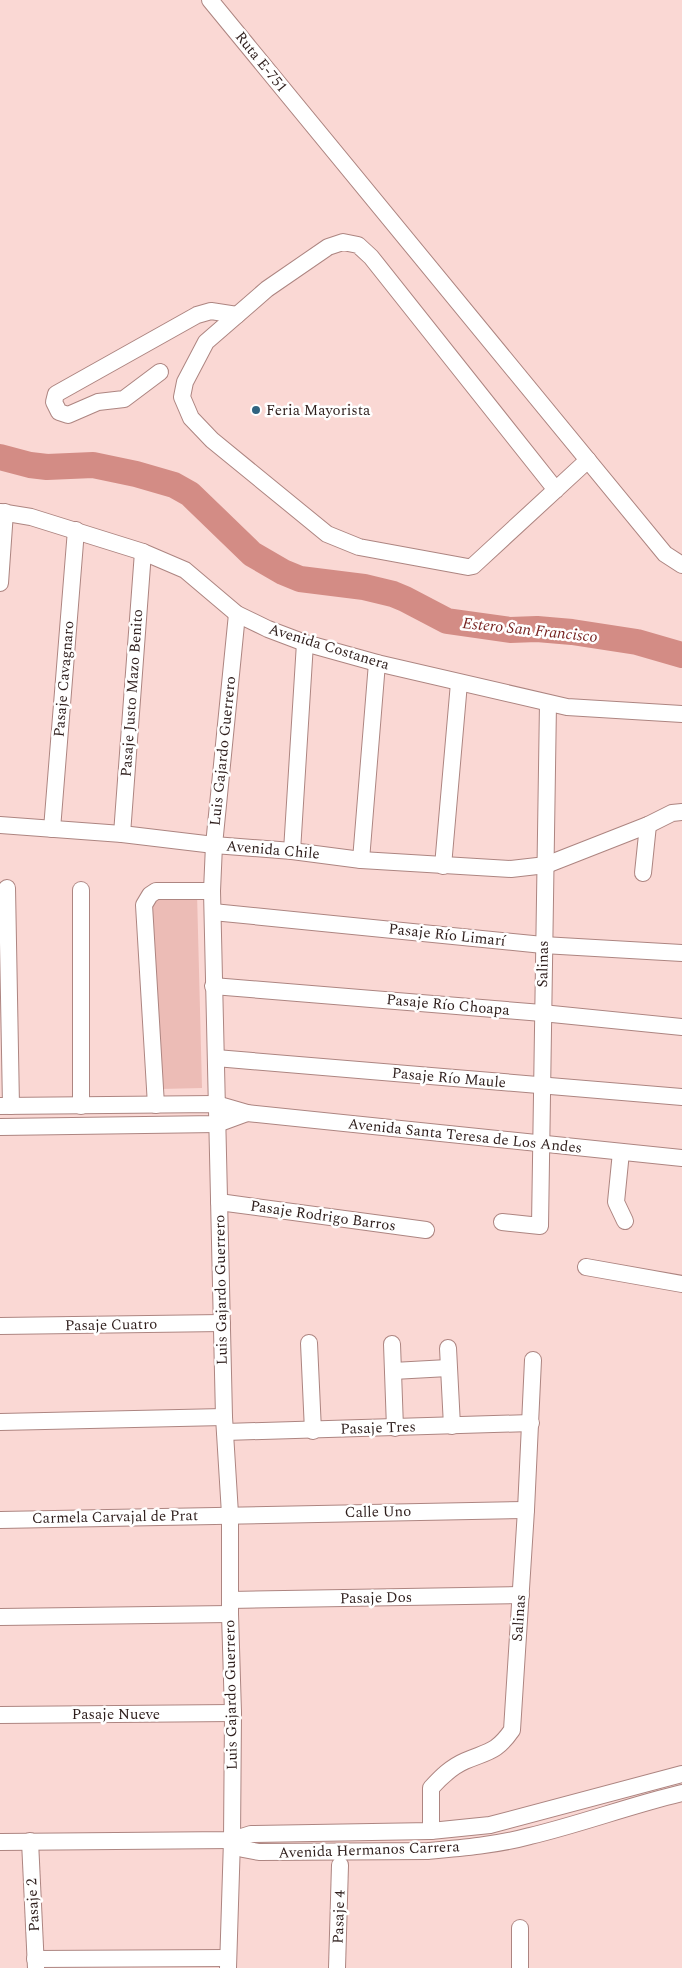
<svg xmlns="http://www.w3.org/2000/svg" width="682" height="1968" font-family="Spectral,serif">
	<rect width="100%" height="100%" fill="#fad8d4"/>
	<!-- green -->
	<path fill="#ecbcb6" d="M197 893 202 1088 160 1089 148 902 159 894Z"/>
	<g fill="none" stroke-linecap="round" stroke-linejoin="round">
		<!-- river -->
		<path stroke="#d38c85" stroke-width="26" d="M0 457 30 465 47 467 93 465 136 474 174 485 190 494 252 554 283 572 300 579 364 587 393 594 405 599 447 621 510 630 537 629 572 632 637 642 682 655"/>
		<defs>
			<g id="minor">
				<path d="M210 0 665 554 682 565"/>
				<path d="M160 372 124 399 98 402 68 415 59 412 54 402 56 394 197 315 211 311 237 315"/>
				<path d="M556 490 371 257 358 245 343 242 328 247 267 289 206 342 185 382 182 397 191 418 212 440 327 534 359 547 468 567 473 566 588 460"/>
				<path d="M0 512 31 517 143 552 185 570 237 614 268 629 305 643 377 663 567 707 682 714"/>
				<path d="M0 583 5 512"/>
				<path d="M0 825 122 834 214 845 292 851 361 860 511 869 546 865 648 825 672 813 682 812"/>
				<path d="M52 829 76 530"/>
				<path d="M122 834 143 552"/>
				<path d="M292 851 305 643"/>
				<path d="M361 860 377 663"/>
				<path d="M443 866 459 683"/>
				<path d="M643 873 648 825"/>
				<path d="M7 888 11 1106"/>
				<path d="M81 890V1106"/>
				<path d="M213 912 543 945 682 953"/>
				<path d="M213 986 542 1013 682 1027"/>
				<path d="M216 1058 682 1097"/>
				<path d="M156 1105 144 905 150 895 156 891H212"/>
				<path d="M0 1106 216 1104 247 1113 682 1158"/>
				<path d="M0 1127 217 1124 247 1113"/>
				<path d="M621 1152 616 1202 625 1221"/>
				<path d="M219 1202 426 1230"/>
				<path d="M502 1222 540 1226 548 703"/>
				<path d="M586 1267 682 1284"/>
				<path d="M0 1326 222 1323"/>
				<path d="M309 1343 313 1431"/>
				<path d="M392 1344 395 1428"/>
				<path d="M448 1348 452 1426"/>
				<path d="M393 1371 448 1368"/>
				<path d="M0 1422 224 1417"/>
				<path d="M225 1432 531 1423"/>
				<path d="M0 1520 526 1510"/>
				<path d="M230 1600 521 1595"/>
				<path d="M0 1617 230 1614"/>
				<path d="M0 1715 233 1713"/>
				<path d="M431 1831V1788C441 1777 451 1767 465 1761 488 1751 496 1753 512 1730L526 1510 533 1360"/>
				<path d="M232 1840 243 1849 259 1852 428 1851C462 1848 497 1845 530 1836 581 1824 631 1805 682 1793"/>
				<path d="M30 1841 36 1968"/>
				<path d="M0 1842 232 1840 251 1834 431 1831 490 1825 682 1774"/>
				<path d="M35 1959 228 1958"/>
				<path d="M228 1968 232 1840 233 1713 230 1614V1514L224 1417 212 891 214 845 237 614"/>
				<path d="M337 1968 340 1865"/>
				<path d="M520 1968V1928"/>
			</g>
		</defs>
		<!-- minor casing -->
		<use href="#minor" stroke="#ad8581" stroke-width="18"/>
		<!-- minor -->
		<use href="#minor" stroke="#fff" stroke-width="16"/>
	</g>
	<!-- markers -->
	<circle fill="#306380" stroke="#fff" stroke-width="2" cx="256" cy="410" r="5"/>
	<g text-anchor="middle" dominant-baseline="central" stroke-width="5" stroke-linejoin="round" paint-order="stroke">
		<!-- street labels -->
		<g font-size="15" fill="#2e1e1c" stroke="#fff">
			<text transform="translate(261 62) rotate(51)">Ruta E-751</text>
			<text transform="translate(329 647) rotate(17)">Avenida Costanera</text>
			<text transform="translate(64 679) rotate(-85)">Pasaje Cavagnaro</text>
			<text transform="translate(132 693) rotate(-86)">Pasaje Justo Mazo Benito</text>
			<text transform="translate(223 751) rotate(-84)">Luis Gajardo Guerrero</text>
			<text transform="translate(273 850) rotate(5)">Avenida Chile</text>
			<text transform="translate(447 935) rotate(6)">Pasaje Río Limarí</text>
			<text transform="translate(543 964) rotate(-89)">Salinas</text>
			<text transform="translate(448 1005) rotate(5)">Pasaje Río Choapa</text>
			<text transform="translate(449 1078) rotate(5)">Pasaje Río Maule</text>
			<text transform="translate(465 1136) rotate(6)">Avenida Santa Teresa de Los Andes</text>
			<text transform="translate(323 1216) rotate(8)">Pasaje Rodrigo Barros</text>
			<text transform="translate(221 1290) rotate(-91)">Luis Gajardo Guerrero</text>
			<text transform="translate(111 1325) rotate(-1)">Pasaje Cuatro</text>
			<text transform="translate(378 1428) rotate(-2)">Pasaje Tres</text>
			<text transform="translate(378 1512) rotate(-1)">Calle Uno</text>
			<text transform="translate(115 1517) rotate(-1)">Carmela Carvajal de Prat</text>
			<text transform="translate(376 1598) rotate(-1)">Pasaje Dos</text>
			<text transform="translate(519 1618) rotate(-86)">Salinas</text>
			<text transform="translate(231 1695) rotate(-91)">Luis Gajardo Guerrero</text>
			<text x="116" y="1714">Pasaje Nueve</text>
			<text transform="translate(369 1850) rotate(-2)">Avenida Hermanos Carrera</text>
			<text transform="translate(33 1905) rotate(-93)">Pasaje 2</text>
			<text transform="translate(339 1917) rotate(-88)">Pasaje 4</text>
		</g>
		<!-- poi labels -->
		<g font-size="15" fill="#2e1e1c" stroke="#fff" text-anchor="start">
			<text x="266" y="410">Feria Mayorista</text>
		</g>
		<!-- water labels -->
		<g font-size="16" font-style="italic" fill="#772321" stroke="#fff">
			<text transform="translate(530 630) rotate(6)">Estero San Francisco</text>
		</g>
	</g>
</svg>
